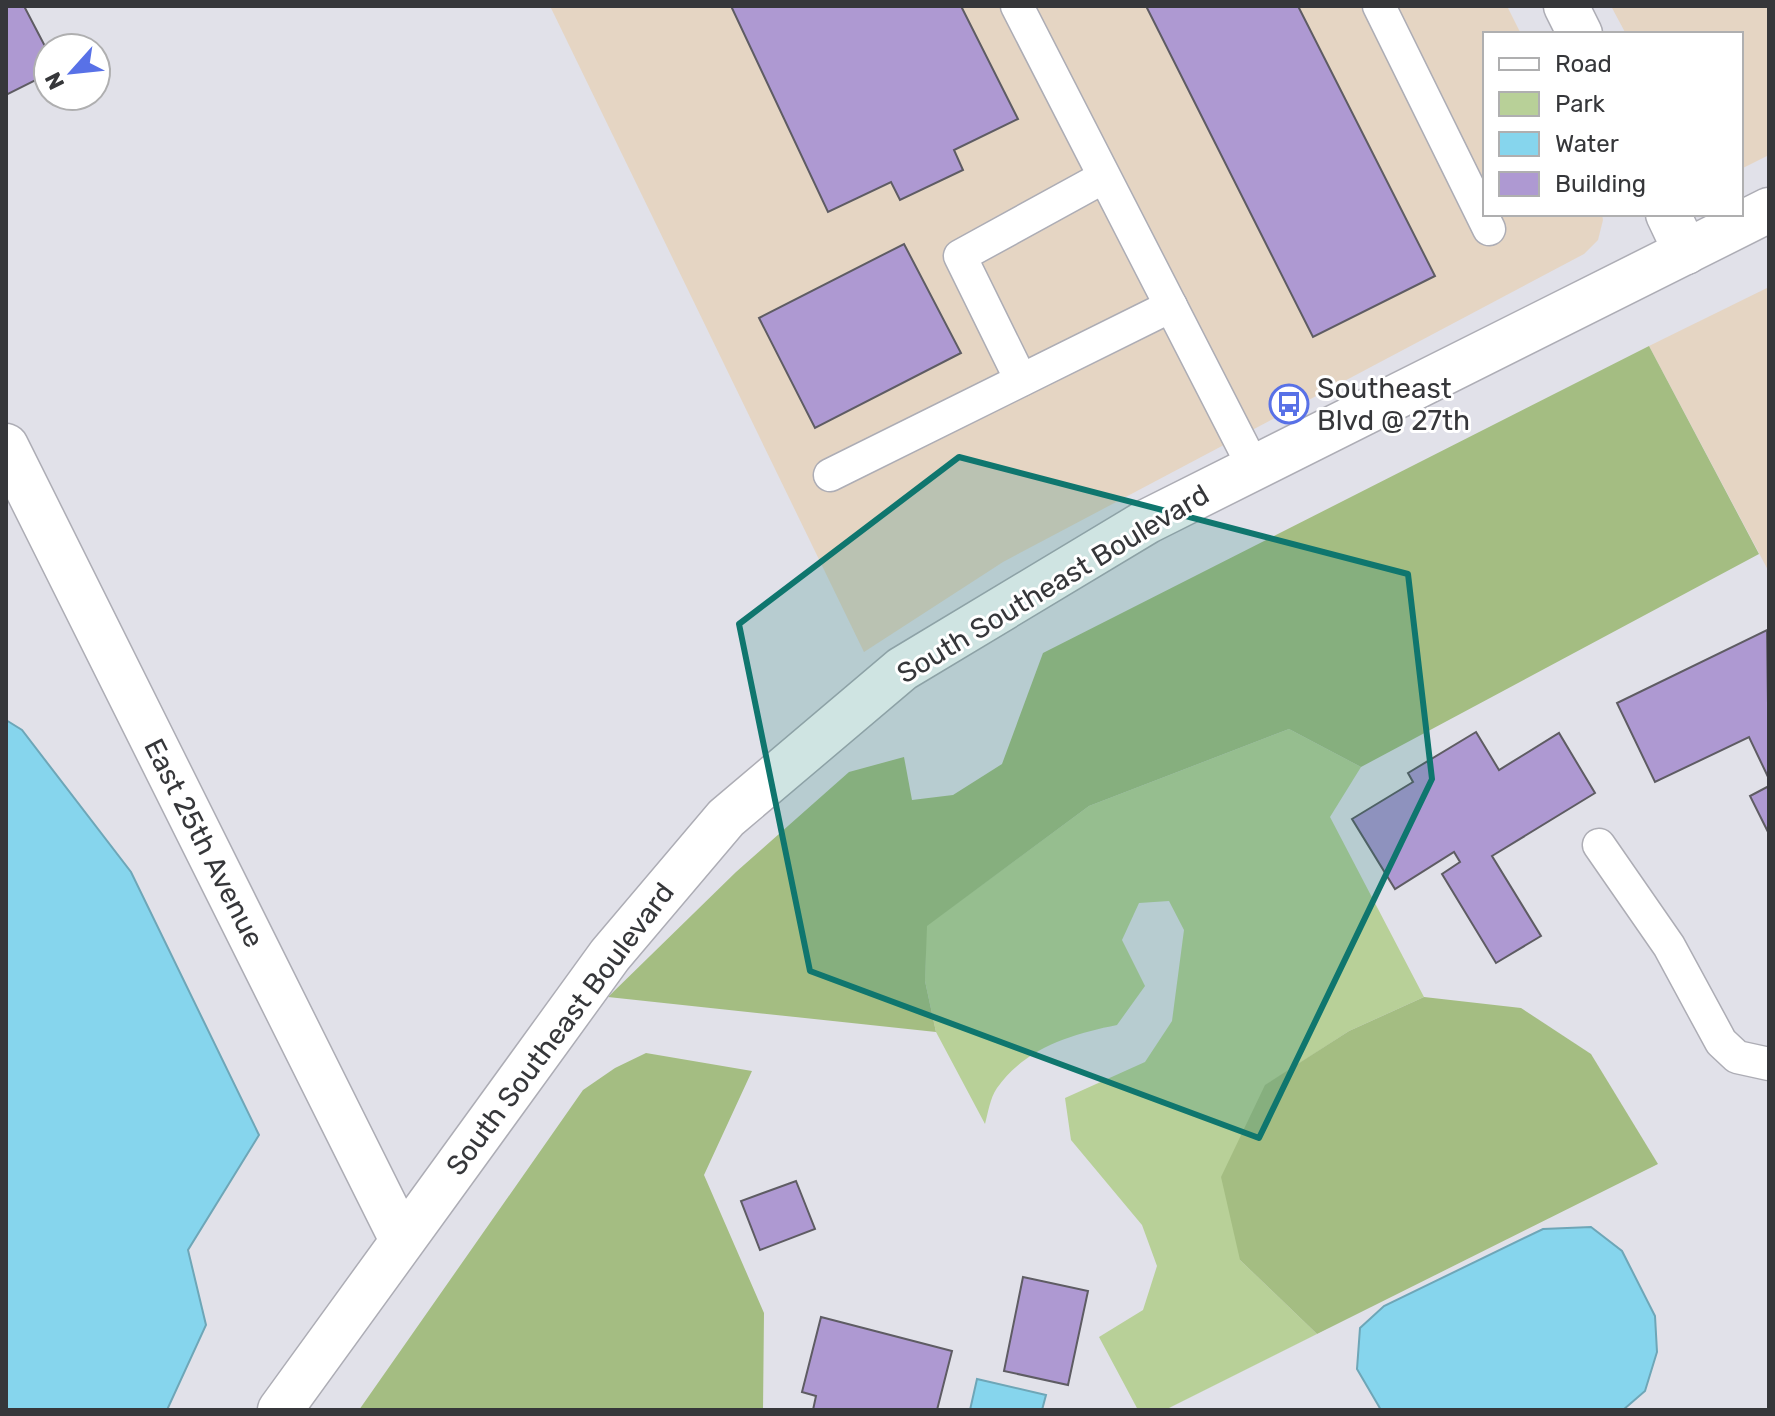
<svg xmlns="http://www.w3.org/2000/svg" width="1775" height="1416" font-family="Rubik,sans-serif">
	<rect width="100%" height="100%" fill="#e1e1e9"/>
	<!-- commercial -->
	<g fill="#e5d5c3">
		<path d="M550 6H1507L1521 34H1485V214H1602L1603 220 1598 240 1584 254 1003 562 864 652Z"/>
		<path d="M1611 6H1769V155L1741 169V34H1626Z"/>
		<path d="M1769 287V572L1649 346Z"/>
	</g>
	<!-- green -->
	<path fill="#b8d098" d="M1289 729 1361 767 1330 817 1424 997 1349 1031 1266 1085 1240 1260 1317 1334 1165 1410H1138L1099 1337 1143 1310 1157 1266 1142 1225 1071 1140 1065 1098 1145 1062 1172 1021 1184 930 1169 901 1139 903 1122 940 1145 986 1117 1025C1072 1034 1025 1048 997 1088 990 1098 988 1113 985 1124L936 1032 925 981 926 926 1089 806Z"/>
	<!-- forest -->
	<g fill="#a4bd82">
		<path d="M1649 346 1759 554 1361 767 1289 729 1089 806 927 926 925 981 936 1032 608 997 736 872 849 772 904 757 912 800 953 795 1002 764 1043 653Z"/>
		<path d="M1424 997 1521 1008 1591 1054 1658 1164 1317 1334 1240 1260 1221 1177 1265 1085 1349 1031Z"/>
		<path d="M646 1053 752 1071 704 1175 764 1313 763 1410H359L583 1090 615 1068Z"/>
	</g>
	<!-- water -->
	<g fill="#86d5ed" stroke="#6ea6b7" stroke-width="2">
		<path d="M6 720 22 730 131 872 259 1135 188 1250 206 1325 167 1410H6Z"/>
		<path d="M1591 1227 1622 1251 1655 1316 1657 1352 1645 1391 1623 1410H1381L1357 1369 1360 1328 1384 1306 1543 1229Z"/>
		<path d="M977 1379 1046 1395 1042 1410H970Z"/>
	</g>
	<!-- building -->
	<g fill="#ae99d2" stroke="#5e5c63" stroke-width="2">
		<path d="M6 6H24L48 52V74L6 95Z"/>
		<path d="M731 6H961L1018 119 954 150 963 170 900 200 891 182 828 212Z"/>
		<path d="M1146 6H1298L1435 276 1313 337Z"/>
		<path d="M904 244 961 353 815 428 759 318Z"/>
		<path d="M1767 630 1769 779 1749 737 1655 782 1617 703Z"/>
		<path d="M1476 732 1499 770 1559 733 1595 793 1492 856 1541 936 1496 963 1442 874 1460 862 1454 852 1395 889 1352 819 1413 782 1408 773Z"/>
		<path d="M1769 786V834L1750 796Z"/>
		<path d="M796 1181 815 1229 760 1250 741 1201Z"/>
		<path d="M1023 1277 1088 1291 1068 1385 1004 1371Z"/>
		<path d="M821 1317 952 1351 937 1410H813L816 1396 802 1392Z"/>
	</g>
	<g fill="none" stroke-linecap="round" stroke-linejoin="round">
		<defs>
			<g id="lane">
				<path d="M1017 6 1254 468"/>
				<path d="M1379 6 1489 229"/>
				<path d="M1021 380 960 256 1104 177"/>
				<path d="M830 475 1171 306"/>
				<path d="M1599 845 1669 946 1721 1042 1737 1057 1769 1064"/>
			</g>
			<g id="street">
				<path d="M1566 6 1580 34"/>
				<path d="M1668 214 1686 252"/>
				<path d="M6 446 402 1240"/>
			</g>
			<path id="secondary" d="M280 1410 610 955 726 818 902 669 1148 521 1769 210"/>
		</defs>
		<!-- lane casing -->
		<use href="#lane" stroke="#adadb5" stroke-width="35"/>
		<!-- street casing -->
		<use href="#street" stroke="#adadb5" stroke-width="47"/>
		<!-- secondary casing -->
		<use href="#secondary" stroke="#adadb5" stroke-width="47"/>
		<!-- lane -->
		<use href="#lane" stroke="#fff" stroke-width="32"/>
		<!-- street -->
		<use href="#street" stroke="#fff" stroke-width="44"/>
		<!-- secondary -->
		<use href="#secondary" stroke="#fff" stroke-width="44"/>
	</g>
	<!-- marked area -->
	<path fill="#0f766e" fill-opacity="0.2" stroke="#0f766e" stroke-width="6" stroke-linejoin="round" d="M959 457 1408 574 1432 779 1259 1138 810 971 739 624Z"/>
	<!-- icons -->
	<defs>
		<symbol id="bus-ring" viewBox="-11 -11 22 22"><circle r="9.5" fill="#fff" stroke="#5871e7" stroke-width="1.5"/><path d="M-5-6H5V4H4V6H2V4H-2V6H-4V4H-5ZM-3.5-4V0h7V-4ZM-3.5 1.2v1.5H-2V1.2ZM2 1.2v1.5H3.5V1.2Z" fill="#5871e7"/></symbol>
	</defs>
	<g fill-rule="evenodd">
		<use href="#bus-ring" x="1267" y="382" width="44" height="44"/>
	</g>
	<g text-anchor="middle" dominant-baseline="central" stroke-width="6" stroke-linejoin="round" paint-order="stroke">
		<!-- poi labels -->
		<g font-size="28" fill="#36373a" stroke="#fff" text-anchor="start">
			<text x="1317" y="388">Southeast<tspan x="1317" dy="32">Blvd @ 27th</tspan></text>
		</g>
		<!-- street labels -->
		<g font-size="28" fill="#36373a" stroke="#fff">
			<text transform="translate(1053 584) rotate(-31)">South Southeast Boulevard</text>
			<text transform="translate(204 843) rotate(63)">East 25th Avenue</text>
			<text transform="translate(560 1029) rotate(-53)">South Southeast Boulevard</text>
		</g>
	</g>
	<!-- border -->
	<rect width="1775" height="1416" fill="none" stroke="#36373a" stroke-width="16"/>
	<!-- legend -->
	<rect x="1483" y="32" width="260" height="184" fill="#ffffff" stroke="#afafb0" stroke-width="2"/>
	<rect x="1499" y="58" width="40" height="12" fill="#ffffff" stroke="#afafb0" stroke-width="2"/>
	<text x="1555" y="72" font-size="24" fill="#36373a">Road</text>
	<rect x="1499" y="92" width="40" height="24" fill="#b8d098" stroke="#afafb0" stroke-width="2"/>
	<text x="1555" y="112" font-size="24" fill="#36373a">Park</text>
	<rect x="1499" y="132" width="40" height="24" fill="#86d5ed" stroke="#afafb0" stroke-width="2"/>
	<text x="1555" y="152" font-size="24" fill="#36373a">Water</text>
	<rect x="1499" y="172" width="40" height="24" fill="#ae99d2" stroke="#afafb0" stroke-width="2"/>
	<text x="1555" y="192" font-size="24" fill="#36373a">Building</text>
	<!-- north arrow -->
	<g transform="translate(72 72) rotate(243)"><circle r="38" fill="#ffffff" stroke="#afafb0" stroke-width="2"/>
	<path d="M0-6L14 30L0 20L-14 30Z" fill="#5871e7"/>
	<text y="-12" font-size="22" font-weight="bold" text-anchor="middle" fill="#36373a">N</text>
	</g>
</svg>
